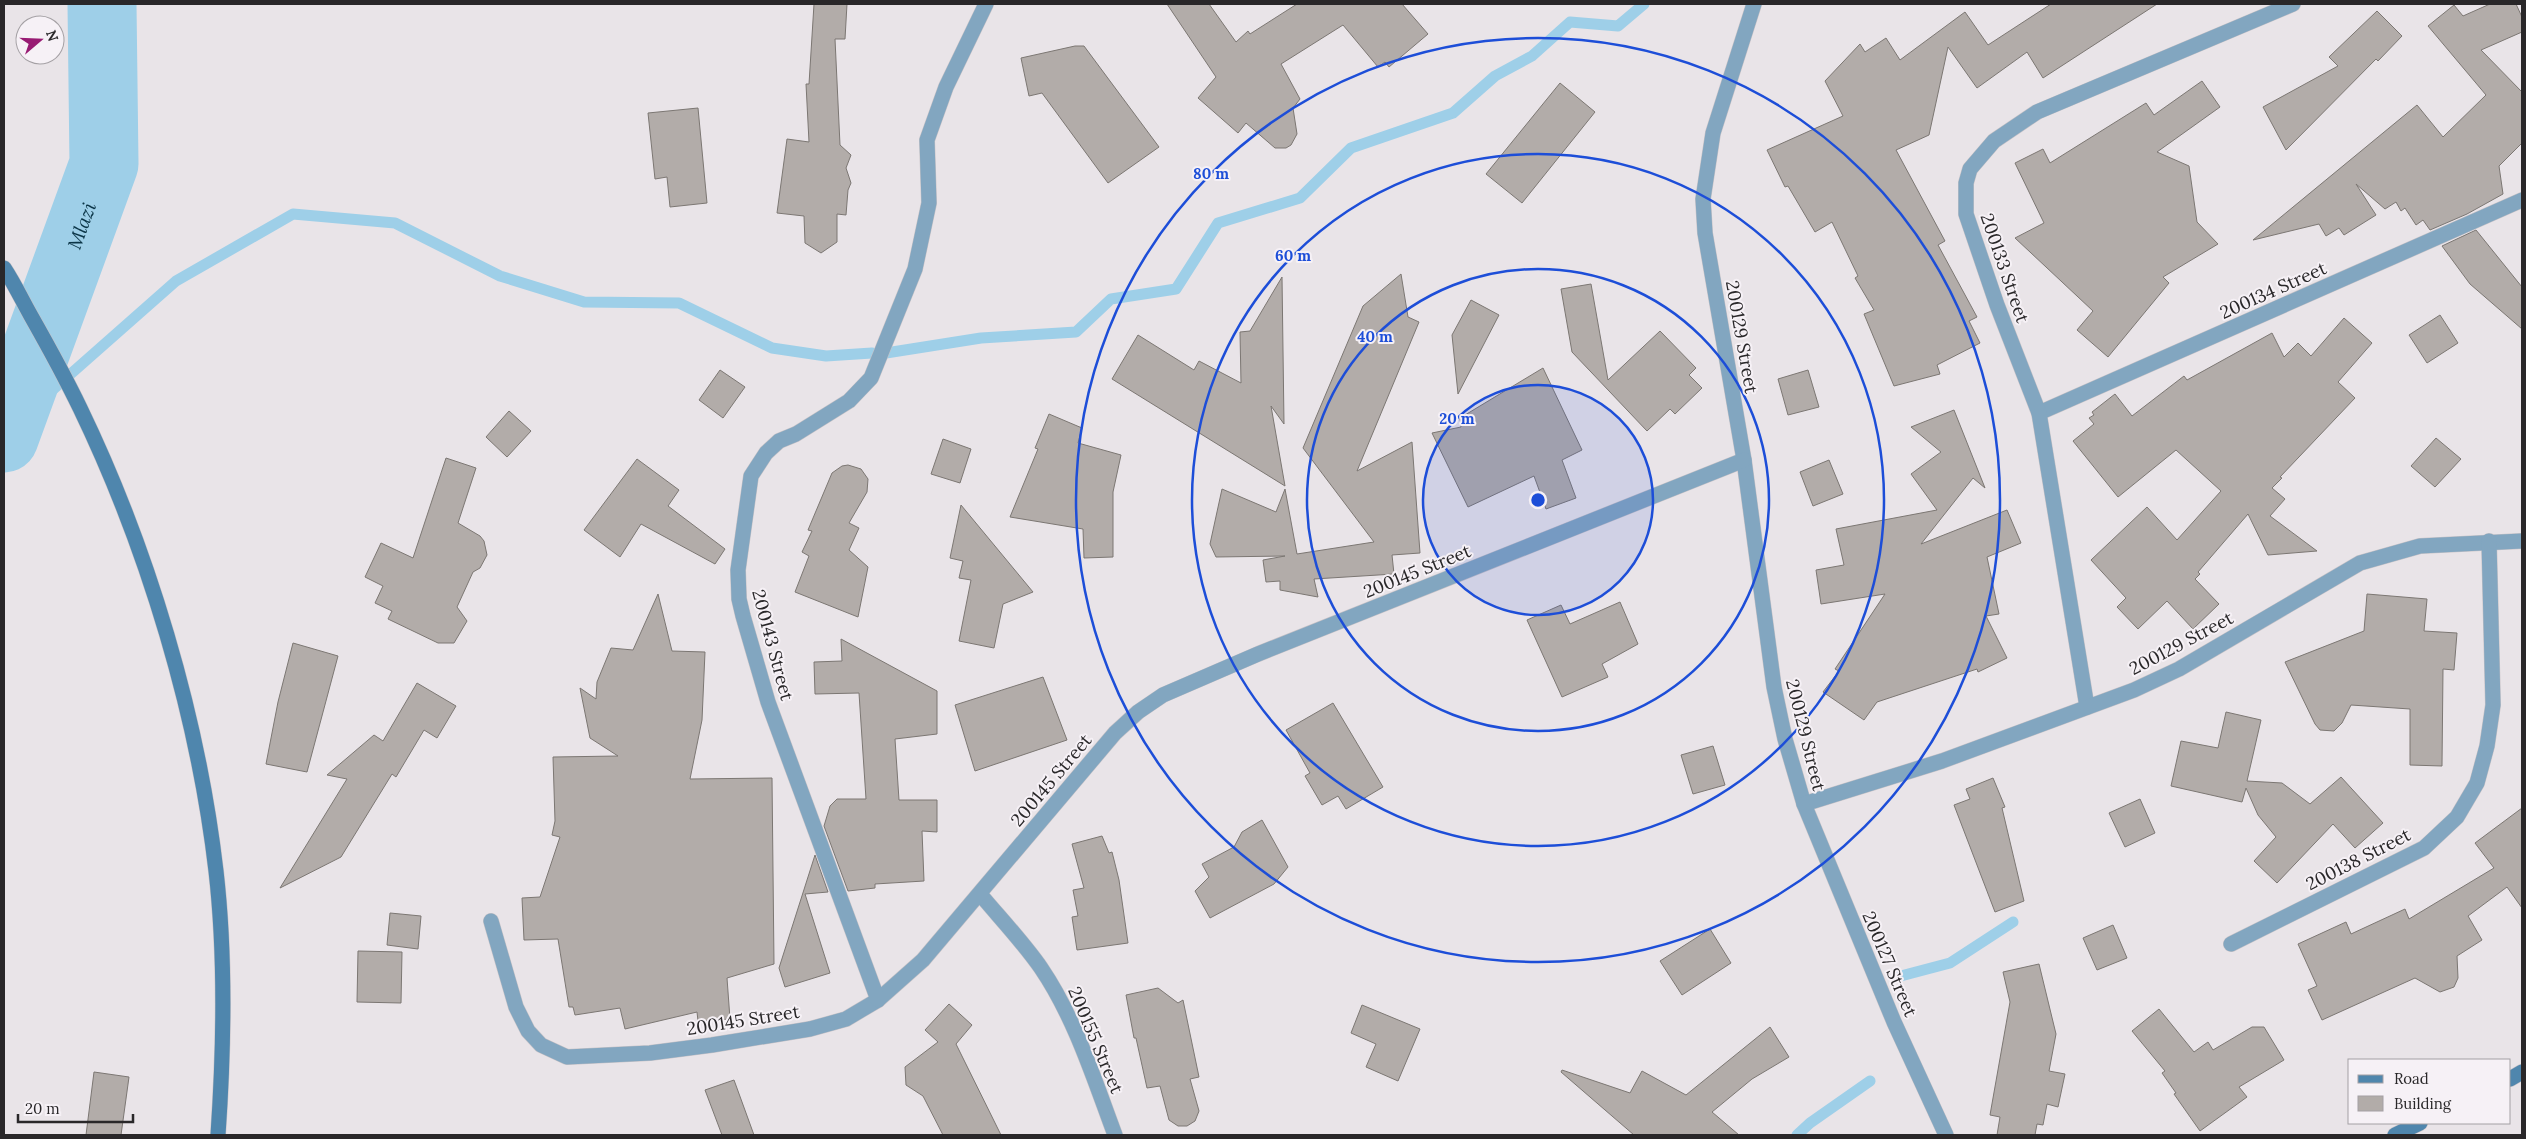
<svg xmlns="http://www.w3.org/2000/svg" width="2526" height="1139" font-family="Lora,serif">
	<rect width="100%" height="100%" fill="#e9e4e8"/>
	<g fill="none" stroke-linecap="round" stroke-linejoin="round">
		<!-- stream -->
		<g stroke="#9ecfe8" stroke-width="11">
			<path d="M886 353 981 338 1076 332 1111 299 1176 289 1218 223 1300 198 1351 148 1453 113 1495 76 1532 56 1570 22 1618 26 1644 4"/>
			<path d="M6 431 176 281 293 214 395 223 500 276 584 302 679 303 772 348 826 356 872 353"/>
			<path d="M1897 977 1950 963 2013 922"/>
			<path d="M1797 1135 1810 1123 1870 1081"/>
		</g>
		<!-- river -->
		<path stroke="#9ecfe8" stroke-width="69" id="s1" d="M4 438 104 164 102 4"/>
	</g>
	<!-- building -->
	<g fill="#b2aca9" stroke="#7c7773">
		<path d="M814 4H847L845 39H835L840 145 851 155 846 168 851 183 848 190 846 215 837 214V242L821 253 805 243 804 216 777 213 787 139 809 142 806 84H809Z"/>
		<path d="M1167 4H1209L1236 42 1248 31 1250 34 1297 4H1402L1428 34 1389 67 1385 62 1378 67 1343 25 1281 64 1300 99 1293 108 1297 134 1291 145 1286 148H1275L1246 123 1238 133 1198 98 1216 77Z"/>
		<path d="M2051 4H2157L2043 78 2027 52 1977 88 1948 47 1929 135 1896 150 1945 241 1938 245 1977 317 1969 321 1980 343 1937 365 1940 374 1894 386 1864 314 1874 310 1855 278 1858 276 1832 222 1815 232 1788 186 1785 187 1767 150 1843 116 1825 81 1860 44 1865 52 1886 38 1900 60 1965 12 1988 45Z"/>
		<path d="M2490 4H2516L2522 17V32L2481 50 2522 92V143L2499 166 2503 194 2467 214 2430 230 2423 220 2416 225 2405 208 2401 211 2396 202 2385 209 2356 184 2376 215 2344 235 2339 228 2326 236 2319 224 2253 240 2417 105 2443 137 2486 95 2428 26 2454 5 2463 16Z"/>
		<path d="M2377 11 2402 36 2378 61 2376 59 2286 150 2263 107 2338 66 2329 57Z"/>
		<path d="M1075 46H1084L1159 147 1108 183 1042 93 1029 96 1021 58Z"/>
		<path d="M2202 81 2220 107 2157 152 2189 166 2197 222 2218 244 2163 277 2169 283 2108 357 2077 330 2093 311 2015 238 2044 223 2015 163 2043 149 2050 163 2146 103 2154 115Z"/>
		<path d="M1560 83 1595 112 1522 203 1486 174Z"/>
		<path d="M698 108 707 203 670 207 667 177 655 179 648 113Z"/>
		<path d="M2476 230 2522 287V329L2470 284 2442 246Z"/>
		<path d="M1401 274 1408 317 1419 322 1357 471 1412 442 1420 553 1392 555 1394 574 1314 579 1318 597 1280 590V581L1266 582 1263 560 1285 556 1216 557 1210 544 1222 489 1276 512 1285 489 1297 554 1374 542 1303 448 1363 306Z"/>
		<path d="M1282 277 1284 424 1271 406 1285 486 1112 379 1138 335 1194 370 1199 361 1241 383 1240 332 1250 331Z"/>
		<path d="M1591 284 1608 380 1660 331 1696 368 1689 375 1702 388 1675 414 1670 409 1647 431 1572 352 1561 289Z"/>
		<path d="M1471 300 1499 315 1458 394 1452 335Z"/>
		<path d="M2440 315 2458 343 2427 363 2409 335Z"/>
		<path d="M2344 318 2372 343 2338 382 2355 398 2280 477 2282 478 2272 488 2285 499 2270 516 2317 551 2268 555 2248 514 2198 572 2200 574 2195 579 2219 604 2193 629 2167 601 2138 629 2117 607 2126 598 2091 560 2147 507 2177 540 2221 491 2176 450 2118 497 2073 441 2094 424 2089 418 2094 415 2092 412 2115 394 2132 416 2184 376 2187 380 2272 333 2284 357 2298 343 2311 356Z"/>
		<path d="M1543 368 1582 450 1562 460 1576 498 1546 509 1534 476 1468 507 1432 433 1461 427 1460 418Z"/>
		<path d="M720 370 745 387 723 418 699 400Z"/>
		<path d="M1808 370 1819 407 1788 415 1778 379Z"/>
		<path d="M1954 410 1985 488 1973 478 1921 544 2007 510 2021 543 1987 557 1999 614 1986 616 2007 658 1978 672 1977 669 1877 702 1864 720 1823 692 1839 671 1835 669 1885 594 1821 604 1816 570 1844 565 1836 529 1937 510 1911 474 1941 452 1911 427Z"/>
		<path d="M509 411 531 431 507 457 486 437Z"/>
		<path d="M1049 414 1082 428 1078 443 1121 455 1113 492V557L1084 558 1083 529 1010 517 1038 449 1035 448Z"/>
		<path d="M2436 438 2461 459 2435 487 2411 466Z"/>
		<path d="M943 439 971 449 960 483 931 474Z"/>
		<path d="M446 458 476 468 458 523 480 536 484 541 487 555 480 568 473 572 457 607 467 621 454 643H438L388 619 392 611 375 603 383 586 365 577 381 543 413 558Z"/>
		<path d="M637 459 679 490 668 506 725 549 715 564 641 524 620 557 584 530Z"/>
		<path d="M1829 460 1843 494 1813 506 1800 472Z"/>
		<path d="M848 465 861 469 868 479 867 492 849 523 859 528 849 550 868 567 858 617 795 592 809 556 802 552 812 531 808 530 832 473 842 466Z"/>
		<path d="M961 505 1033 592 1003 604 994 648 959 641 971 580 959 578 963 561 950 558Z"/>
		<path d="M658 594 672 651 705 652 702 720 690 779 772 778 774 964 727 978 730 1019 698 1021 697 1012 625 1029 620 1008 575 1015 573 1007H569L558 939 524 940 522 898 540 897 560 837 552 835 555 821 553 757 618 756 590 738 580 688 596 699 597 682 611 648 633 650Z"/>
		<path d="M2367 594 2427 599 2424 631 2457 633 2454 670 2443 669 2442 766 2410 765V709L2351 705 2342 723 2334 731 2320 730 2315 724 2285 662 2364 631Z"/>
		<path d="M1620 602 1638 644 1602 664 1608 677 1562 697 1527 620 1561 605 1570 624Z"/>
		<path d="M841 639 937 691V734L895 739 899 800H937V832L922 831 924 881 875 884V888L848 891 824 826 830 806 837 799H866L859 693 815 694 814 662 842 661Z"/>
		<path d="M293 643 338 656 307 772 266 764 278 702Z"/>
		<path d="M1043 677 1067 740 975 771 955 705Z"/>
		<path d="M417 683 456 706 437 738 424 730 396 777 392 774 341 857 280 888 347 779 327 775 374 735 383 741Z"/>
		<path d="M1333 703 1383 787 1346 809 1338 796 1322 805 1305 776 1310 773 1286 730Z"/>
		<path d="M2226 712 2261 720 2247 781 2282 783 2310 804 2341 777 2383 823 2355 848 2333 824 2277 883 2254 861 2276 837 2258 815 2246 788 2242 802 2171 786 2181 741 2218 748Z"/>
		<path d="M1713 746 1725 785 1693 794 1681 755Z"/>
		<path d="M1993 778 2005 807 2002 808 2024 901 1995 912 1954 805 1970 799 1966 789Z"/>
		<path d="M2140 799 2155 833 2125 847 2109 813Z"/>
		<path d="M2522 808V908L2507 887 2468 916 2482 940 2457 956 2458 978 2454 987 2440 992 2415 978 2322 1020 2308 990 2317 986 2298 944 2346 922 2351 934 2405 909 2409 919 2494 868 2475 843Z"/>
		<path d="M1262 820 1288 867 1274 884 1210 918 1195 891 1209 877 1202 864 1234 847 1242 832Z"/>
		<path d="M1102 836 1109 853 1112 852 1119 880 1128 943 1077 950 1072 917 1078 916 1073 890 1084 888 1072 844Z"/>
		<path d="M815 855 828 892 805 894 830 973 785 987 779 968Z"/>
		<path d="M390 913 421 916 418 949 387 945Z"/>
		<path d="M2113 925 2127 958 2097 970 2083 938Z"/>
		<path d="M1710 929 1731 963 1682 995 1660 961Z"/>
		<path d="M358 951 402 952 401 1003 357 1002Z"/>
		<path d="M2039 964 2056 1034 2049 1071 2065 1074 2058 1107 2047 1104 2043 1125 2037 1124 2035 1135H1997L2000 1117 1990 1115 2010 1002 2003 972Z"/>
		<path d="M1158 988 1178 1003 1183 1000 1199 1077 1190 1079 1199 1111 1195 1121 1187 1126H1178L1169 1120 1160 1086 1147 1088 1136 1038H1134L1126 995Z"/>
		<path d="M949 1004 972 1025 956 1044 1001 1135H943L923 1096 906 1085 905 1067 938 1042 925 1030Z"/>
		<path d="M1362 1005 1420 1029 1398 1081 1366 1067 1376 1044 1351 1033Z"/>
		<path d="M2159 1009 2194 1052 2208 1042 2213 1050 2252 1027H2264L2284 1060 2239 1087 2247 1097 2200 1131 2174 1094 2176 1093 2162 1073 2165 1071 2132 1031Z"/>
		<path d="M1770 1027 1789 1057 1752 1079 1712 1112 1739 1135H1634L1561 1072 1562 1070 1630 1093 1642 1071 1686 1095Z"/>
		<path d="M94 1072 129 1077 121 1135H86Z"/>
		<path d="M734 1080 754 1135H722L705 1090Z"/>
	</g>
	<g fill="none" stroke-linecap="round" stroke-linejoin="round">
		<defs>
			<g id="street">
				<path d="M1754 4 1713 133 1703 199 1705 233 1744 460 1774 687 1785 739 1804 804 1894 1022 1946 1135"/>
				<path d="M2039 413 2522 200"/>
				<path d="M2087 707 2039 413 1997 305 1966 214V183L1970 169 1994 141 2037 112 2293 4"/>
				<path d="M1804 804 1942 761 2134 690 2179 669 2360 563 2420 546 2522 541"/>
				<path d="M980 894C1000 918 1023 942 1041 968 1075 1018 1094 1079 1115 1135"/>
				<path d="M491 921 516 1007 528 1031 541 1045 567 1057 650 1053 712 1045 810 1029 846 1019 878 1000 923 960 1115 733 1138 712 1163 695 1258 654 1744 460"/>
				<path d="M2231 944 2424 848 2457 817 2477 783 2487 746 2493 705 2489 541"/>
				<path d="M878 1000 768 702 743 616 739 599 738 570 751 476 766 453 779 441 796 434 849 401 871 378 915 269 929 203 927 140 946 87 986 4"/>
			</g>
			<g id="secondary">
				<path d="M4 268C14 283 22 300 31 316 48 346 65 377 80 408 148 549 198 716 216 871 226 958 224 1048 218 1135"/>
				<path d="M2510 1079 2522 1072"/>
				<path d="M2395 1135 2420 1123"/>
			</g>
		</defs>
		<!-- street casing -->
		<use href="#street" stroke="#c6c2c6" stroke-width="16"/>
		<!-- secondary casing -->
		<use href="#secondary" stroke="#c6c2c6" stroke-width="16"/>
		<!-- street -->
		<use href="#street" stroke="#82a6c0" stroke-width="15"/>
		<!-- secondary -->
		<use href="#secondary" stroke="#4f86ad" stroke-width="15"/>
	</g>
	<!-- distance rings -->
	<circle cx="1538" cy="500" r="115" fill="#1d4ed8" fill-opacity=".12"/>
	<g fill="none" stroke="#1d4ed8" stroke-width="2.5">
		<circle cx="1538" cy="500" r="115"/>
		<circle cx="1538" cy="500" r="231"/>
		<circle cx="1538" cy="500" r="346"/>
		<circle cx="1538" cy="500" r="462"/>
	</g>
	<g text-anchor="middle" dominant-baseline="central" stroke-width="4" stroke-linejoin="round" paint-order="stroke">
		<!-- street labels -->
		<g font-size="18" fill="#292729" stroke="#f6f1f6">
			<text transform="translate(2005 268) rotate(71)">200133 Street</text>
			<text transform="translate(2273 290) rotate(-24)">200134 Street</text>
			<text transform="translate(1742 337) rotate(80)">200129 Street</text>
			<text transform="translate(1417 571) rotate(-22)">200145 Street</text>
			<text transform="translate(2181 643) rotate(-28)">200129 Street</text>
			<text transform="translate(773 645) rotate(75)">200143 Street</text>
			<text transform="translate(1806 735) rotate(76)">200129 Street</text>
			<text transform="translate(1051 780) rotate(-50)">200145 Street</text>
			<text transform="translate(2358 859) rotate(-27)">200138 Street</text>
			<text transform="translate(1890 964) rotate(67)">200127 Street</text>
			<text transform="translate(743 1020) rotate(-9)">200145 Street</text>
			<text transform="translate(1096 1040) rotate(67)">200155 Street</text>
		</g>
		<!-- water labels -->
		<g font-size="19" font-style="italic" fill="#0b3547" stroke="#f6f1f6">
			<text stroke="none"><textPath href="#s1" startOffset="226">Mlazi</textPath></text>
		</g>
	</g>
	<circle cx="1538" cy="500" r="8" fill="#1d4ed8" stroke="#f6f1f6" stroke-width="2.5"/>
	<g font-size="15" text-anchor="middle" font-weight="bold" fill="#1d4ed8" stroke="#f6f1f6" stroke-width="4" stroke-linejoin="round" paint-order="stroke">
		<text x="1211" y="179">80 m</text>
		<text x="1293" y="261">60 m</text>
		<text x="1375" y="342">40 m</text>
		<text x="1457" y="424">20 m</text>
	</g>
	<!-- border -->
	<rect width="2526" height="1139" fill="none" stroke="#292729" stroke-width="10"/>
	<!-- legend -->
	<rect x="2348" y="1059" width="162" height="65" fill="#f6f1f6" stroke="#a4a0a4"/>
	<rect x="2358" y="1075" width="25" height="8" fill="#4f86ad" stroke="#a4a0a4"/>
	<text x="2394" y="1084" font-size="15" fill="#292729">Road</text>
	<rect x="2358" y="1096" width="25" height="15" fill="#b2aca9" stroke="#a4a0a4"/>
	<text x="2394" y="1109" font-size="15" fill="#292729">Building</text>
	<!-- north arrow -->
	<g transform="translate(40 40) rotate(71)"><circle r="24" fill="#f6f1f6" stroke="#a4a0a4"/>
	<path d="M0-4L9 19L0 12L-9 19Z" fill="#981b73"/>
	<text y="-8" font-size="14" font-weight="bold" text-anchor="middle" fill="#292729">N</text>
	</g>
	<!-- scale -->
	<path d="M18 1114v8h115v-8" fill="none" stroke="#292729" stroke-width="2.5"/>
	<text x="25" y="1114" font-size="15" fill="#292729" stroke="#f6f1f6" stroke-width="4" paint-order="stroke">20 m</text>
</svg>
